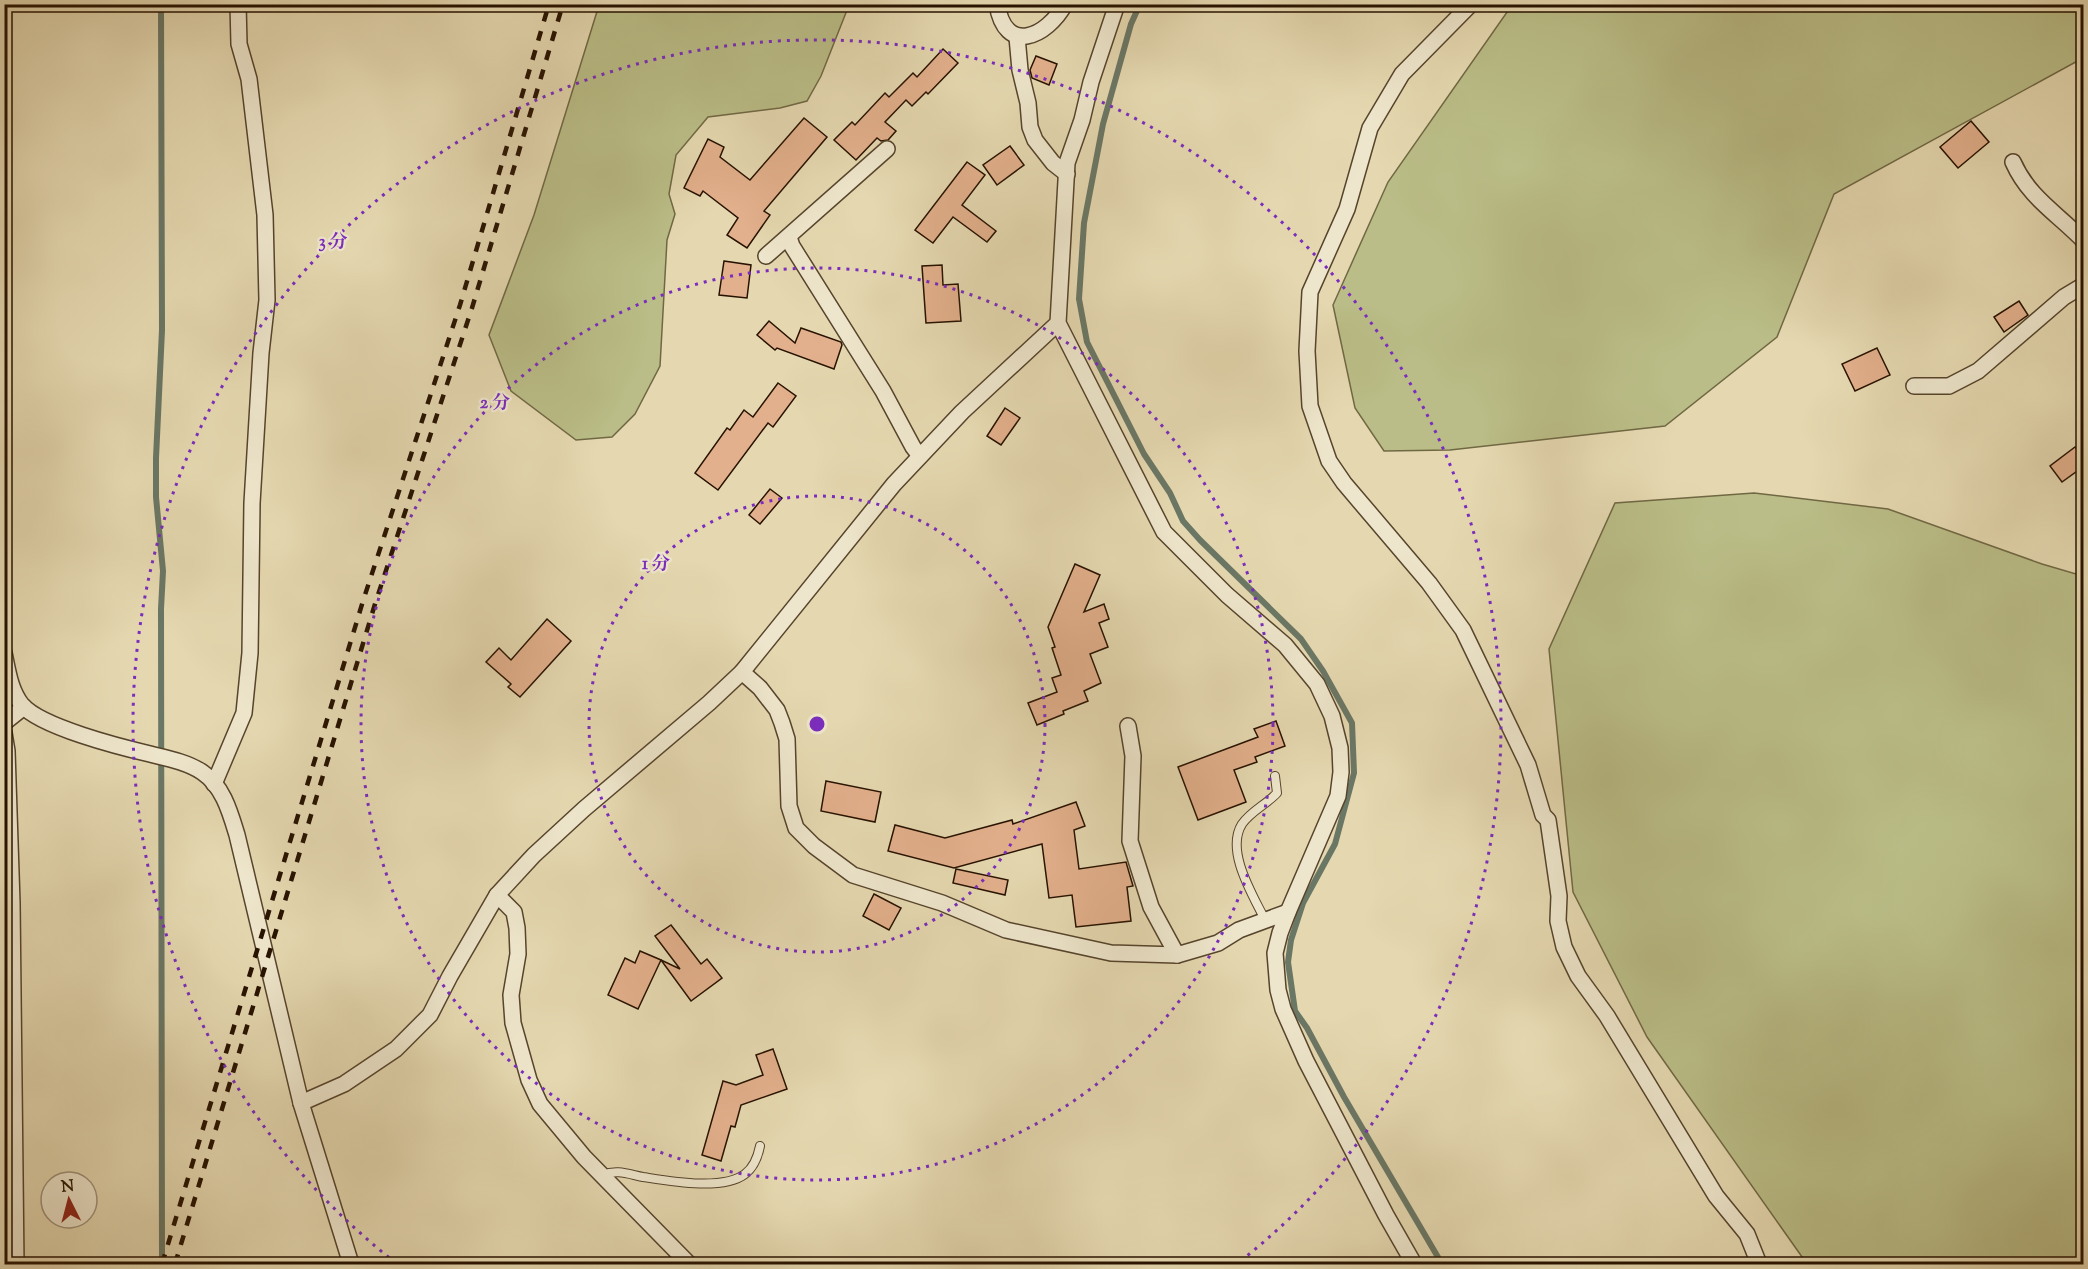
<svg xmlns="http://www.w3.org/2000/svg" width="2088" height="1269" font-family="'Sorts Mill Goudy','Noto Serif JP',serif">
	<rect width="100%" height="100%" fill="#e5d8b0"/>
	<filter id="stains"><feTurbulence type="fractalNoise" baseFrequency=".00333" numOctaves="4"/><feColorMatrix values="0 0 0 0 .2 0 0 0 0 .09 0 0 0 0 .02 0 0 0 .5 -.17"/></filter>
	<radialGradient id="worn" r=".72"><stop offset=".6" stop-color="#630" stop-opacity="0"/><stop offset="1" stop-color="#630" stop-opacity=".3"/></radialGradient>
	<!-- green -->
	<g fill="#babd87" stroke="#706844" stroke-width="1.5">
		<path d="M599 5H849L821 76 807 101 780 108 708 117 676 155 669 194 675 214 667 240 660 366 635 414 612 437 576 440 511 391 489 335 534 215Z"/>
		<path d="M1512 5H2083V58L1834 194 1777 337 1665 426 1450 450 1384 451 1355 408 1333 305 1388 182Z"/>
		<path d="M1754 493 1888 509 2042 564 2083 576V1264H1807L1647 1037 1573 892 1549 649 1615 503Z"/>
	</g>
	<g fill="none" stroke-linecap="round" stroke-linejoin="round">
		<!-- stream -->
		<g stroke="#6a7765" stroke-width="6">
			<path d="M1140 4 1131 24 1103 124 1084 223 1079 299 1087 342 1144 454 1170 493 1183 521 1200 540 1301 639 1323 671 1352 723 1354 773 1335 844 1303 903 1291 940 1288 962 1295 1011 1307 1028 1344 1097 1442 1264"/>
			<path d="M162 1264 161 609 163 571 156 497V458L162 330 161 9 164 4"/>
		</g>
	</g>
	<!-- building -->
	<g fill="#e2b08c" stroke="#271200" stroke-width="1.5">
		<path d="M943 49 958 63 928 94 926 92 912 106 906 100 885 122 896 131 888 140 881 141 877 138 856 160 834 140 852 122 855 125 885 93 889 97 913 73 917 77Z"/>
		<path d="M1036 56 1057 64 1049 85 1032 78 1030 70Z"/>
		<path d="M804 118 827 137 764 211 770 215 747 248 727 235 738 218 703 191 700 196 684 188 708 139 724 147 720 157 750 180Z"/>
		<path d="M1971 121 1989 142 1958 168 1940 147Z"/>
		<path d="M1010 146 1024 165 997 185 983 165Z"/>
		<path d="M967 162 985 175 962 205 996 231 987 242 953 217 933 243 915 230Z"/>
		<path d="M724 261 751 265 747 298 719 295Z"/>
		<path d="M942 265 943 285 958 284 961 321 926 323 922 266Z"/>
		<path d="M2019 301 2028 315 2004 332 1994 317Z"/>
		<path d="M769 321 795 343 801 328 841 342 842 345 834 369 777 348 775 350 757 335Z"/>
		<path d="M1877 348 1890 375 1855 391 1842 364Z"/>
		<path d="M778 383 796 396 773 427 768 423 718 490 695 473 727 428 730 430 744 410 753 417Z"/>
		<path d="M1005 408 1020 418 1001 445 987 436Z"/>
		<path d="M2075 447 2084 458V466L2062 482 2050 466Z"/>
		<path d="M770 489 782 498 760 524 749 515Z"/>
		<path d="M1075 564 1100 575 1084 612 1104 604 1109 619 1099 623 1108 647 1090 654 1101 683 1084 691 1088 701 1063 711 1064 714 1037 725 1028 703 1057 692 1052 678 1061 675 1052 648 1055 647 1048 627Z"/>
		<path d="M547 619 571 641 520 697 508 687 511 684 486 662 499 648 511 660Z"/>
		<path d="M1276 721 1285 746 1255 757 1257 762 1234 770 1246 802 1198 820 1178 767 1258 737 1254 729Z"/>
		<path d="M826 781 881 792 875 822 821 811Z"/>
		<path d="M1076 802 1085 826 1074 830 1079 869 1126 862 1133 886 1127 887 1131 921 1076 927 1072 895 1049 898 1042 844 954 868 888 851 895 825 945 838 1012 820 1013 824Z"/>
		<path d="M956 869 1008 880 1005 895 953 883Z"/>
		<path d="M874 894 901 908 889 930 863 916Z"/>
		<path d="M671 925 701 964 707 959 722 978 691 1001 661 960 680 969 655 936Z"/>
		<path d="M640 951 661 960 638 1009 608 995 625 958 635 963Z"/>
		<path d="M773 1049 787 1089 741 1105 735 1127 731 1126 721 1161 702 1155 723 1081 736 1085 763 1075 756 1055Z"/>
	</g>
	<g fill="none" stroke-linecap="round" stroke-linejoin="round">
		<defs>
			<g id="lane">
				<path d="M1265 920C1253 895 1225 851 1242 824 1251 811 1267 804 1277 793L1275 776"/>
				<path d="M602 1175C617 1169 628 1174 643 1177 669 1181 723 1191 745 1174 753 1168 758 1156 760 1146"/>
			</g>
			<g id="street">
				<path d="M997 4C1005 56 1047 37 1065 4"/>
				<path d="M1117 4 1091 82 1082 120 1067 163 1058 323 1164 532 1227 595 1285 645 1317 684 1332 716 1340 748 1341 772 1338 796 1288 912 1280 933 1275 953 1278 990 1283 1009 1306 1061 1386 1215 1414 1264"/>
				<path d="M1471 4 1402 74 1370 128 1347 209 1310 292 1307 351 1310 406 1329 461 1344 483 1429 583 1463 630 1528 765 1543 815 1548 820 1559 896 1558 921 1564 947 1578 976 1607 1016 1716 1196 1747 1234 1759 1264"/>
				<path d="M1017 37 1020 70 1028 103 1030 127 1035 140 1053 163 1067 174"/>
				<path d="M2013 162C2029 198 2057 213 2084 241"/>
				<path d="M789 237 792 246 883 391 913 447 920 456"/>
				<path d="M766 256 887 149"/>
				<path d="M1914 386H1949L1978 371 2064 297 2084 285"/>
				<path d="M4 653C8 671 10 690 22 705 41 727 120 747 150 754 166 758 187 762 202 772 223 786 230 812 237 835L301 1103 351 1264"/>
				<path d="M742 672 760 688 777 710 782 723 787 739 789 806 796 828 814 846 853 875 942 903 1006 930 1111 953 1177 955 1218 943 1239 930 1288 912"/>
				<path d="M4 723 24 707"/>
				<path d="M1128 726 1133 756 1130 841 1151 907 1177 955"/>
				<path d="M4 733 7 751 12 903 16 1264"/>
				<path d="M214 784 244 713 250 653 252 503 261 353 267 300 265 215 249 79 239 44 238 4"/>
				<path d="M497 895 514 912 517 928 518 954 511 995 513 1023 529 1080 540 1104 584 1157 689 1264"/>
				<path d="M301 1103 344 1084 396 1049 430 1015 450 976 497 895 534 855 584 809 709 703 742 672 894 484 962 412 1058 323"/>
			</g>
		</defs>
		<!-- lane casing -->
		<use href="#lane" stroke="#56442c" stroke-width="10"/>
		<!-- street casing -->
		<use href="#street" stroke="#56442c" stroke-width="18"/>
		<!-- lane -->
		<use href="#lane" stroke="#eee6cc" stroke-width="8"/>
		<!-- street -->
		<use href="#street" stroke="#eee6cc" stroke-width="15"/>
		<!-- rail -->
		<g stroke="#271200" stroke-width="4.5" stroke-dasharray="10 10" stroke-linecap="butt">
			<path d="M162 1264 363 601 460 305 549 4"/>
			<path d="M175 1264 375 604 472 308 563 4"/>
		</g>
	</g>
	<!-- distance rings -->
	<g fill="none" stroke="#7b2cbf" stroke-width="3" stroke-dasharray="3 6">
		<circle cx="817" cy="724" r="228"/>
		<circle cx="817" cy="724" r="456"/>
		<path d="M396 1263A684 684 0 1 1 1238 1263"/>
	</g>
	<circle cx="817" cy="724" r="9" fill="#7b2cbf" stroke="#eee6cc" stroke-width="3"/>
	<g font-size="18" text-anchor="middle" font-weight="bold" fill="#7b2cbf" stroke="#eee6cc" stroke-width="4.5" stroke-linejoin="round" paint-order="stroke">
		<text x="333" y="247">3 分</text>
		<text x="495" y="408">2 分</text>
		<text x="656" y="569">1 分</text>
	</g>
	<!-- margin -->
	<rect width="2088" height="1269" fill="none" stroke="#e5d8b0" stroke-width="24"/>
	<rect x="6" y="6" width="2076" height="1257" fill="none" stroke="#271200" stroke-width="3"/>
	<rect x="12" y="12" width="2064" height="1245" fill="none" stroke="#271200" stroke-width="1.5"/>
	<!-- north arrow -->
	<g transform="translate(69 1200) rotate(354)"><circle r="28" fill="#eee6cc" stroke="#9e917a" stroke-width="1.5"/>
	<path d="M0-4.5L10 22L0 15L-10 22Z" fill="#8f2418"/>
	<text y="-9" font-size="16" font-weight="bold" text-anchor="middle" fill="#271200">N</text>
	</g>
	<rect width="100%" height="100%" filter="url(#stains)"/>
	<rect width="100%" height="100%" fill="url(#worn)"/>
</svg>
